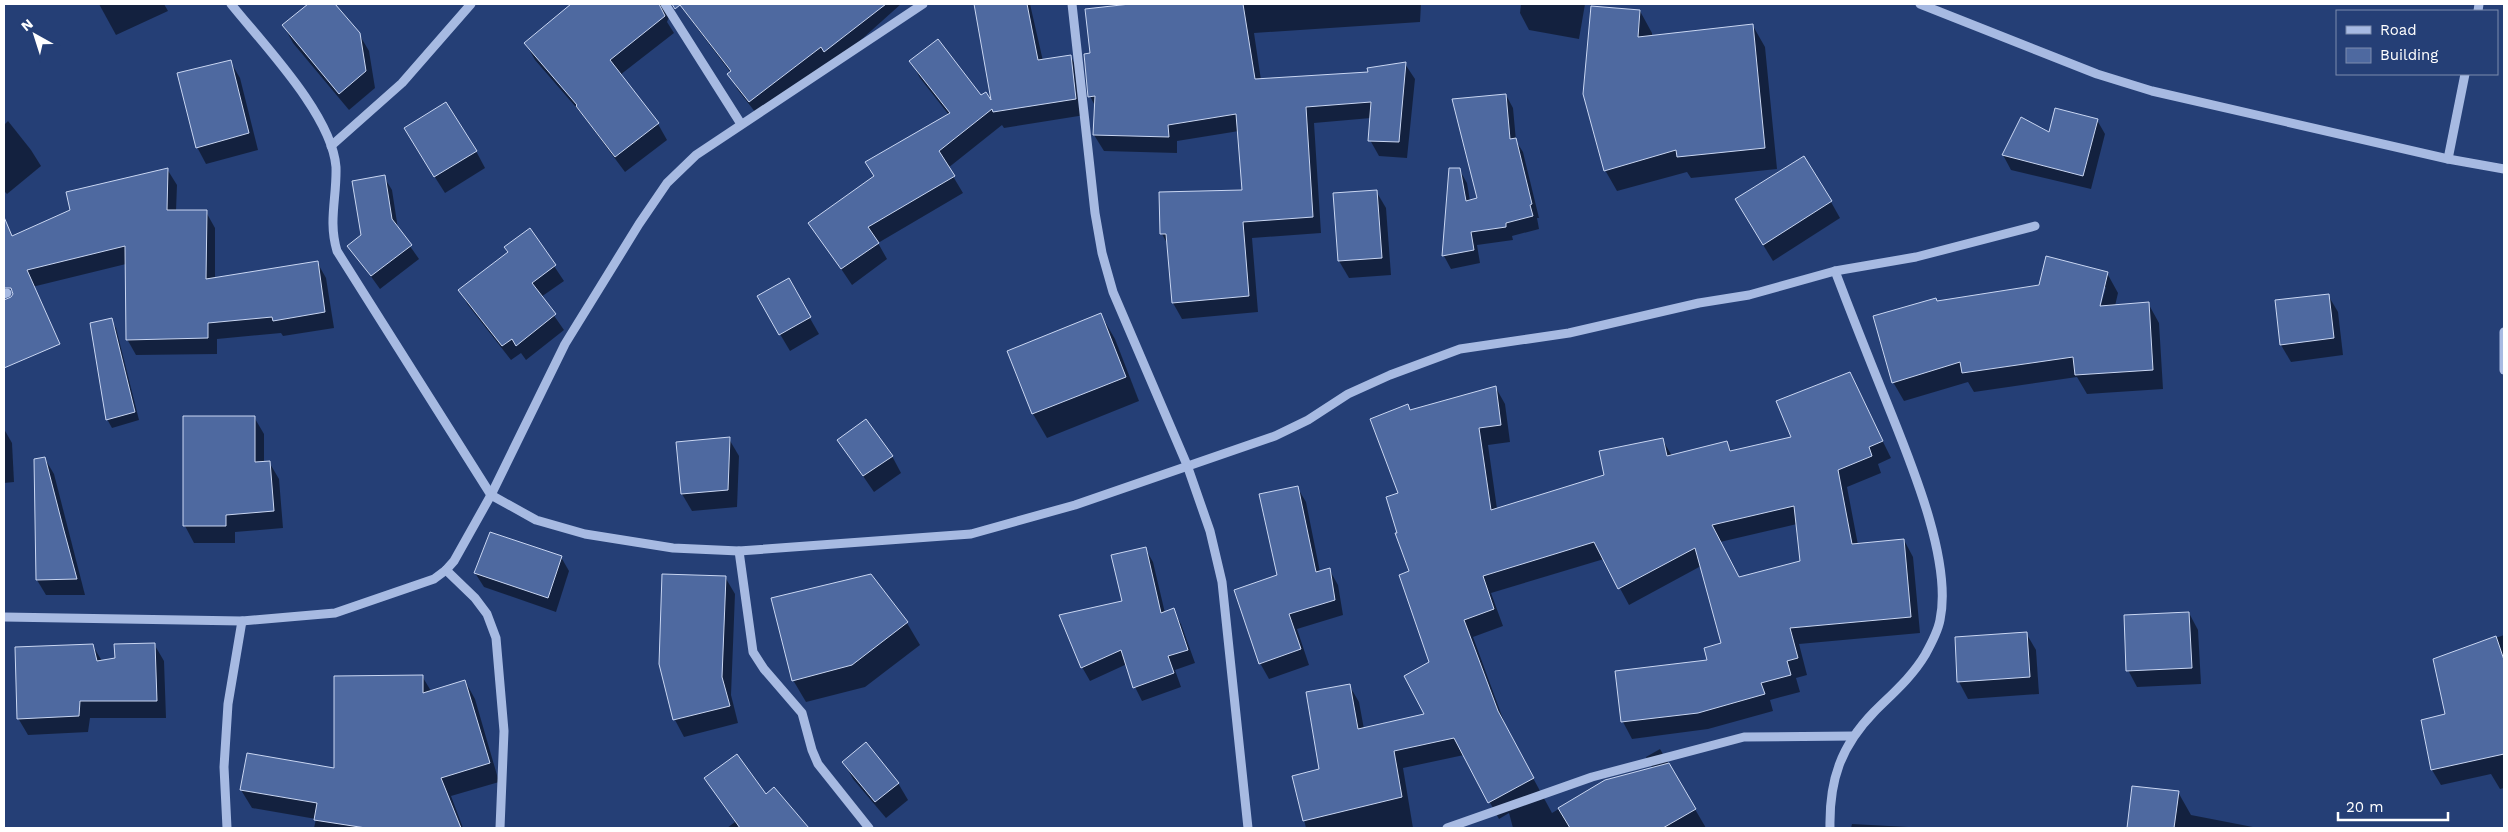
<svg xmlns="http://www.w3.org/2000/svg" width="2508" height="832" font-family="'Work Sans',sans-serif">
	<rect width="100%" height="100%" fill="#253f76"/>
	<!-- shadow -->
	<g fill="#0007" fill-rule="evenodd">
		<path d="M99 4H164L168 11 116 35Z"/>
		<path d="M310 4H334L359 34 369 51 375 88 349 110 293 43 284 26Z"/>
		<path d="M573 4H662L669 17 667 22 674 33 620 75 658 124 667 140 625 172 581 113 535 60 526 44Z"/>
		<path d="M679 4H901L833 65 759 117 738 90 729 74 731 73Z"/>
		<path d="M976 4H1030L1043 61 1071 57 1080 73 1085 115 1004 128 1002 125 948 168 963 193 878 243 887 259 852 285 810 223 875 177 949 115 920 78 911 61 981 96 993 105Z"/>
		<path d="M1124 4H1421L1420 22 1254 33 1261 80 1369 74 1405 64 1415 79 1407 158 1379 156 1370 140 1371 118 1314 123 1321 233 1252 238 1258 312 1182 319 1173 303 1168 245 1162 234 1244 191 1239 131 1177 141V153L1104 151 1094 135 1095 106 1090 96 1091 54Z"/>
		<path d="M1521 4H1585L1579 39 1529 30 1520 13Z"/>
		<path d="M1640 11 1652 33V37L1753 26 1765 47 1777 169 1691 178 1687 172 1617 191 1605 170Z"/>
		<path d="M230 61 240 78 258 150 206 164 197 147Z"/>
		<path d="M1506 95 1513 108 1516 141 1523 152 1539 218H1537L1539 229 1512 236 1513 240 1477 245 1480 263 1451 269 1444 256 1450 170 1459 169 1467 183 1470 201 1478 199Z"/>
		<path d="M2021 119 2050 133 2097 120 2105 134 2091 189 2011 170 2003 155Z"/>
		<path d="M8 121 31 150 41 166 7 194 4 191V125Z"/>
		<path d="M415 146 476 151 485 168 445 193Z"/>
		<path d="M167 169 177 185 176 211 206 212 215 228V279L317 262 326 278 334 328 283 336 281 333 217 339V354L136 355 127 339 126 264 32 287 23 271Z"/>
		<path d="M384 177 392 190 398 229 419 259 380 289 349 246 363 235Z"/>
		<path d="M1376 191 1386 208 1391 275 1349 278 1339 261Z"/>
		<path d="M1831 202 1840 218 1773 261 1746 217Z"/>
		<path d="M530 230 564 281 541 297 564 330 526 360 521 353 511 360 468 305 460 291 509 252Z"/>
		<path d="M2107 273 2118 293 2115 306 2148 303 2159 323 2163 389 2087 394 2077 377 1974 392 1968 382 1904 401 1893 382 1937 302ZM2103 287H2106L2099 312 2097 311Z"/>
		<path d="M788 280 819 334 790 351 758 297Z"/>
		<path d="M2328 295 2338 312 2343 355 2291 362 2281 345Z"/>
		<path d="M38 296 58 339 4 361V310Z"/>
		<path d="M1101 315 1115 339 1139 401 1047 438 1033 414 1009 351Z"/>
		<path d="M111 320 116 328 139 420 112 428 107 419Z"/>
		<path d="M1849 373 1891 458 1878 464 1881 473 1847 487 1858 545 1904 540 1913 557 1920 633 1799 644 1807 675 1796 678 1800 692 1770 700 1773 711 1708 729 1632 739 1623 722 1709 661 1723 644 1701 566 1629 605 1604 559 1491 593 1503 626 1473 637 1507 730 1552 813 1605 781 1653 769 1646 757 1660 749 1706 828H1513L1509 813 1499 819 1464 755 1403 768 1413 828H1306L1294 777 1321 770 1349 685 1359 702 1364 729 1426 715 1430 663 1411 572 1399 494 1408 406 1411 411 1496 388 1505 404 1510 442 1488 445 1497 509 1605 476 1662 439 1672 456 1727 443 1732 452 1792 438ZM1797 524 1801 562 1739 579 1720 542Z"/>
		<path d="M254 417 264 434V462H269L279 479 283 528 235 532V543H194L185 526Z"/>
		<path d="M4 429 12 443 14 482 4 483Z"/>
		<path d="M729 439 739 456 737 507 692 511 682 494Z"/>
		<path d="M839 441 892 456 901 473 874 492Z"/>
		<path d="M45 459 54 474 85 595H46L37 580Z"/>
		<path d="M1297 487 1306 502 1320 572 1329 569 1338 585 1343 615 1297 629 1309 665 1269 679 1260 663Z"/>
		<path d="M1145 548 1153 562 1165 613 1173 610 1181 624 1195 663 1175 670 1181 687 1142 701 1135 687 1127 664 1090 681 1082 667 1123 602Z"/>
		<path d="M561 557 569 571 556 612 484 587 475 573Z"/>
		<path d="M871 576 907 623 920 645 865 687 806 702 793 680Z"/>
		<path d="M725 577 735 594 731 695 738 723 684 737 675 720 660 664Z"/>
		<path d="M2189 613 2198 630 2201 684 2137 687 2128 670Z"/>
		<path d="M2026 633 2036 650 2039 694 1968 699 1959 682Z"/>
		<path d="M2504 635V788L2500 789 2491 774 2441 785 2432 770 2446 715 2434 660Z"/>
		<path d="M154 644 164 661 166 718H90L88 732 28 735 18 718 93 646 102 661 116 659Z"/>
		<path d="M422 676 431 691 465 681 475 699 499 782 451 796 463 828H314L316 819 252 808 241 790 335 770Z"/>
		<path d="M844 762 898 783 908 800 886 818 853 779Z"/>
		<path d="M706 778 765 796 774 789 807 828H727L735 822Z"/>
		<path d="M2133 787 2178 792 2191 815 2258 828H2129Z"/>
		<path d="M1852 824 1927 828H1851Z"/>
	</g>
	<!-- building -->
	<g fill="#4e69a0" stroke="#c9d6f2" fill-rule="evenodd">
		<path d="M308 4H335L360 33 366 71 339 94 282 25Z"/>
		<path d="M571 4H659L665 16 610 60 659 123 615 157 576 106 577 105 524 43Z"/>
		<path d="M672 4H886L824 52 821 47 749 102 727 74 731 71 680 5 675 9Z"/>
		<path d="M974 4H1027L1038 60 1071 55 1076 99 993 112 992 109 939 151 955 176 868 227 879 243 841 269 808 223 874 176 865 162 950 113 909 61 938 39 981 95 986 92 991 100Z"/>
		<path d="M1130 4H1243L1255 79 1368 72 1367 68 1406 62 1399 142 1368 141 1371 102 1306 107 1313 217 1243 222 1249 296 1172 303 1166 234H1160L1159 192 1242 190 1236 114 1168 125 1169 137 1093 135 1095 96 1088 97 1084 54 1090 53 1085 9Z"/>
		<path d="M1591 6 1640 10 1638 37 1753 24 1765 148 1677 157 1676 150 1604 171 1583 94Z"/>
		<path d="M231 60 249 133 196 148 177 73Z"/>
		<path d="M1506 94 1510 139 1516 138 1532 204 1530 205 1533 216 1506 223V227L1471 232 1474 250 1442 256 1449 168H1460L1466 201 1477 198 1452 99Z"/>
		<path d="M446 102 477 151 434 177 404 128Z"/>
		<path d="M2055 108 2098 119 2083 176 2002 155 2021 117 2049 132Z"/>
		<path d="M1804 156 1832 201 1763 245 1735 199Z"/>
		<path d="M168 168 167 210H207L206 279 318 261 325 312 273 321 272 317 208 323V338L126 340 125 246 27 270 60 344 4 368V300L11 297 13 294 11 288H4V217L12 236 70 210 66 192Z"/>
		<path d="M385 175 392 219 412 245 371 276 347 246 361 235 352 181Z"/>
		<path d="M1377 190 1382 258 1338 261 1333 193Z"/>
		<path d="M530 228 556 265 532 283 556 314 516 346 512 339 502 346 458 290 508 252 504 247Z"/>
		<path d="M2046 256 2108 272 2100 306 2149 302 2153 370 2075 375 2073 357 1962 373 1960 362 1892 383 1873 316 1936 298 1937 301 2039 285Z"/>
		<path d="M789 278 811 317 779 335 757 296Z"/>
		<path d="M2329 294 2334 338 2280 345 2275 300Z"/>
		<path d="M1101 313 1126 377 1032 414 1007 351Z"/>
		<path d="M112 318 135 412 106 420 90 323Z"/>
		<path d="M1850 372 1883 441 1869 447 1872 456 1838 470 1852 544 1904 539 1911 617 1790 628 1798 658 1787 661 1791 675 1761 683 1765 694 1698 713 1621 722 1615 671 1707 660 1704 648 1721 643 1695 548 1618 589 1594 542 1483 576 1494 609 1464 620 1498 711 1534 778 1488 803 1454 738 1394 751 1402 797 1303 821 1292 776 1319 769 1306 692 1350 684 1358 729 1424 714 1404 676 1429 662 1399 575 1409 571 1395 533H1397L1386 497 1398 493 1370 419 1408 404 1410 410 1496 386 1501 425 1479 428 1491 510 1604 475 1599 451 1663 438 1667 456 1727 441 1730 451 1791 437 1776 401ZM1794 506 1800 561 1739 577 1712 525Z"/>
		<path d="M183 416H255V462L270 461 274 511 226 515V526H183Z"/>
		<path d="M866 419 893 456 863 476 837 440Z"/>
		<path d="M730 437 728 490 681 494 676 442Z"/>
		<path d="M45 457 63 527 77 579 36 580 34 459Z"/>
		<path d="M1298 486 1316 572 1330 568 1335 600 1289 614 1301 649 1259 664 1234 590 1277 575 1259 494Z"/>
		<path d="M490 532 562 556 548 598 474 573Z"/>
		<path d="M1146 547 1161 613 1174 608 1188 650 1168 656 1174 673 1133 688 1121 650 1081 668 1059 615 1122 601 1111 555Z"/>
		<path d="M662 574 726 576 722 677 730 706 673 720 659 664Z"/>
		<path d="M871 574 908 622 852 665 792 681 771 598Z"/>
		<path d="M2189 612 2192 668 2126 671 2124 615Z"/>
		<path d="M2027 632 2030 677 1957 682 1955 637Z"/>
		<path d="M2496 636 2504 660V754L2431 770 2421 720 2445 714 2433 659Z"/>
		<path d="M155 643 157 701H80L79 716 17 719 15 647 93 644 97 661 115 658 114 644Z"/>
		<path d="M423 675V693L465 680 490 763 441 778 461 828H366L314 820 317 803 240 790 247 753 334 768V676Z"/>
		<path d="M866 742 899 783 875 802 842 762Z"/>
		<path d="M737 754 766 794 774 787 809 828H740L704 778Z"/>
		<path d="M1669 763 1696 809 1663 828H1570L1558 808 1605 780Z"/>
		<path d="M2132 786 2179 791 2174 828H2127Z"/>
	</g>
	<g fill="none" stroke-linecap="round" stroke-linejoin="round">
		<!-- minor -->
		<g stroke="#a7bae2" stroke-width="9">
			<path d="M231 4C263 44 332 115 336 167 337 197 328 221 337 251L491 495 536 520 585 534 673 548 739 551 971 534 1075 505 1275 436 1308 420 1348 394 1390 375 1460 349 1569 333 1699 303 1749 295 1835 271 1916 257 2035 226"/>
			<path d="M665 4 741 124"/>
			<path d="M1072 4 1095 213 1102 253 1113 292 1187 465 1210 531 1222 582 1248 828"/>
			<path d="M1920 4 2097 74 2152 91 2448 159 2504 169"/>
			<path d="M2478 11 2479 4"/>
			<path d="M331 146 402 83 471 4"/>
			<path d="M2448 159 2465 74"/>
			<path d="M4 294 7 293"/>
			<path d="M2504 332V370"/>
			<path d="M739 551 753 652 764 669 802 713 812 750 818 764 869 828"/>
			<path d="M446 570 475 598 487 614 496 638 504 731 500 828"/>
			<path d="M4 617 242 621 335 613 434 579 446 570 454 561 491 495 565 344 639 224 667 183 696 155 923 4"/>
			<path d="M227 828 224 767 228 704 242 621"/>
			<path d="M1447 828 1592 777 1744 737 1853 736"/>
			<path d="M1830 828C1829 780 1841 746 1874 712 1892 694 1912 677 1925 655 1930 646 1938 631 1940 620 1953 559 1908 456 1885 398 1868 356 1851 313 1835 271"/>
		</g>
	</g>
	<!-- border -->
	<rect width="2508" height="832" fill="none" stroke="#ffffff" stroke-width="10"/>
	<!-- legend -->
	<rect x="2336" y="10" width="162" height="65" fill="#253f76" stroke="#7c8cad"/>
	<rect x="2346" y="26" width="25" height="8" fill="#a7bae2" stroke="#7c8cad"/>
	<text x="2380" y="35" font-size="15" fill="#ffffff">Road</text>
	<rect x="2346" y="48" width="25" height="15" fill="#4e69a0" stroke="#7c8cad"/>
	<text x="2380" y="60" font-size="15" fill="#ffffff">Building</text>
	<!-- north arrow -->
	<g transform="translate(35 35) rotate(321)" stroke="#253f76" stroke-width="4" paint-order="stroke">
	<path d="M0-4L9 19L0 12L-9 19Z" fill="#ffffff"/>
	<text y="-8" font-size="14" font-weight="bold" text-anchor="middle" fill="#ffffff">N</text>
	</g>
	<!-- scale -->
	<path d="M2338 812v8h110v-8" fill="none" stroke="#ffffff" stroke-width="2.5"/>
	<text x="2346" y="812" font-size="15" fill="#ffffff" stroke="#253f76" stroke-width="4" paint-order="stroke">20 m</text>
</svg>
